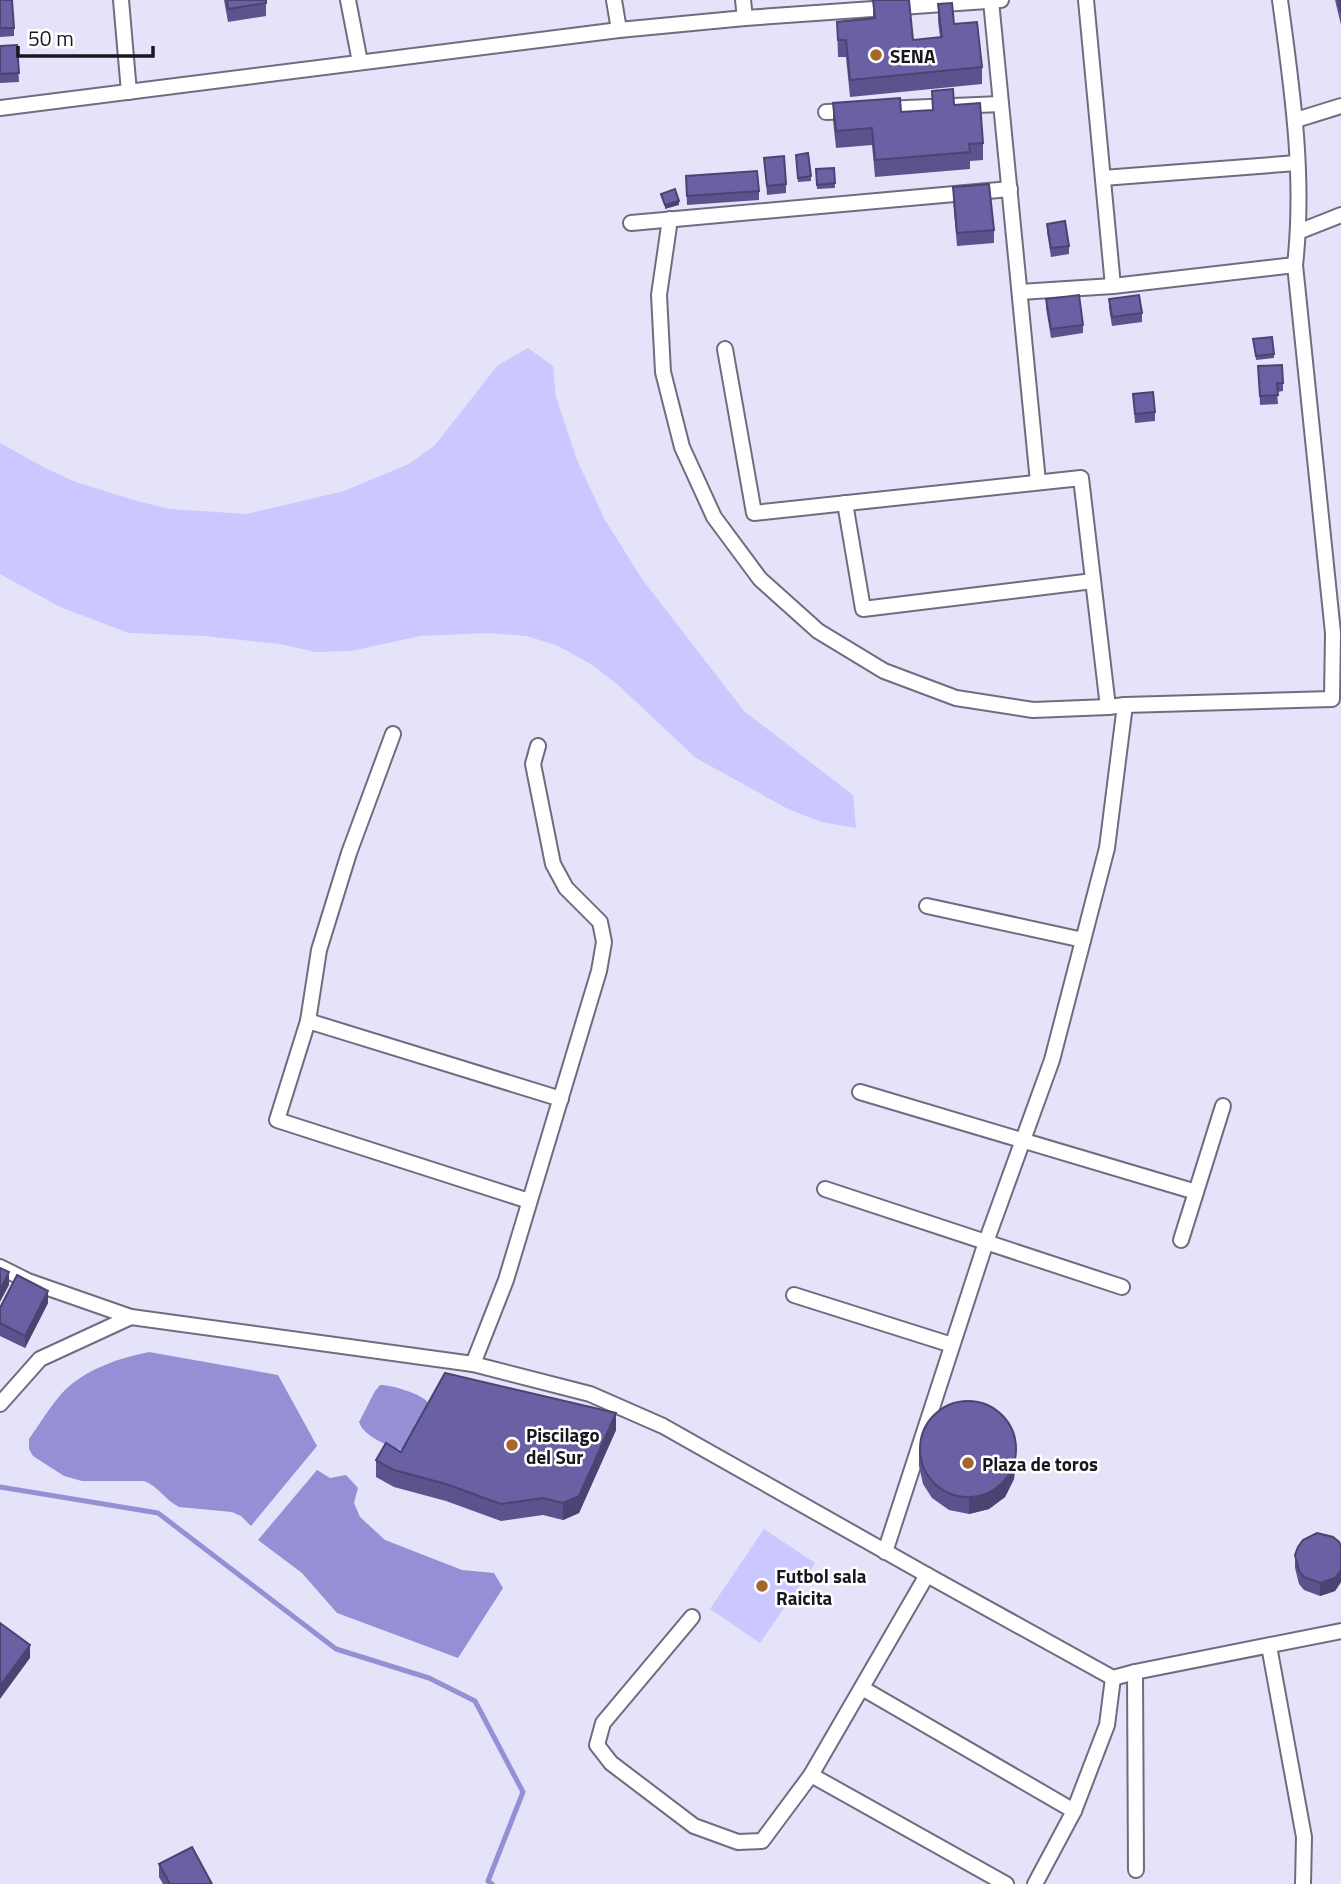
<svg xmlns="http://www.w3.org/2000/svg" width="1341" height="1884" font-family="'Titillium Web',sans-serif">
	<rect width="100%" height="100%" fill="#e4e3fa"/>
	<!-- green -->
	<g fill="#cbc7ff">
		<path d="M528 348 553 366 556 397 577 460 605 520 642 579 744 711 853 795 856 828 822 822 790 810 696 758 618 685 591 664 558 646 527 636 488 633 420 636 351 651 316 652 280 644 205 636 129 633 60 607 0 574V443L45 468 76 482 137 501 170 509 247 514 344 491 409 464 435 445 498 365Z"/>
		<path d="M764 1529 815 1563 760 1643 710 1609Z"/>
	</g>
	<!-- water -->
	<g fill="#958fd5">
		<path d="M149 1352 278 1375 317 1446 251 1526 241 1516 232 1512 179 1507C165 1500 158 1486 144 1481H82L64 1476 33 1456 29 1449V1439C39 1425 53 1402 65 1390 87 1369 119 1358 149 1352Z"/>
		<path d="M380 1385C391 1385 415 1392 424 1399 429 1402 428 1404 430 1409L407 1451C391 1448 364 1437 359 1422L375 1391Z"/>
		<path d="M317 1470 330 1478 346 1475 358 1488 354 1503 360 1517 385 1540 462 1570 494 1573 503 1588 458 1658 337 1613 302 1573 258 1540Z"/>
	</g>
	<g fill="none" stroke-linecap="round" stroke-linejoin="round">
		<!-- stream -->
		<path stroke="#958fd5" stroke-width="5" d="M0 1487 158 1513 336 1649 429 1678 475 1701 523 1792 488 1881 492 1884"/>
		<defs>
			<g id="street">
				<path d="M121 0 129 92"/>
				<path d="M348 0 360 62"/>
				<path d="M614 0 619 30"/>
				<path d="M743 0 745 18"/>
				<path d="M1086 0 1113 286"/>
				<path d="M991 1 1038 482"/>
				<path d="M0 108 619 30 745 18 1001 0"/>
				<path d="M883 109 1001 104"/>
				<path d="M826 112 852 111"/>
				<path d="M1296 120 1341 106"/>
				<path d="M1103 178 1297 163"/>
				<path d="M670 219 659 295 663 372 682 447 714 517 760 579 818 631 884 671 956 698 1033 710 1108 707 1125 705 1332 699 1333 633 1295 265C1305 176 1292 88 1280 0"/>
				<path d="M631 223 1010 189"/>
				<path d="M1298 232 1341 215"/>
				<path d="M1020 292 1113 286 1295 265"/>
				<path d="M725 349 754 513 1081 478 1108 707"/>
				<path d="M845 503 863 609 1093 581"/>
				<path d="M393 734 349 853 319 950 308 1021 277 1120 529 1201"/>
				<path d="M927 906 1083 940"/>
				<path d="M308 1021 561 1099"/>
				<path d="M860 1092 1196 1192"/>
				<path d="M825 1189 1122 1287"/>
				<path d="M1181 1240 1223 1106"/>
				<path d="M0 1267 28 1281 131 1317 473 1364 590 1394 663 1426 927 1575 1113 1678 1135 1672 1341 1631"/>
				<path d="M794 1295 952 1345"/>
				<path d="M473 1364 506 1280 599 971 604 942 600 922 566 888 553 864 533 764 538 746"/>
				<path d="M0 1404 40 1359 131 1317"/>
				<path d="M885 1552 986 1242 1052 1060 1107 848 1125 705"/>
				<path d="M692 1617 603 1723 597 1745 611 1763 694 1826 738 1842 762 1841 811 1775 927 1575"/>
				<path d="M1269 1646 1304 1837 1303 1884"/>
				<path d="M1135 1672 1136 1870"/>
				<path d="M862 1688 1074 1811"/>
				<path d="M811 1775 1006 1884"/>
				<path d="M1035 1884 1074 1811 1107 1725 1113 1678"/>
			</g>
		</defs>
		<!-- street casing -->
		<use href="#street" stroke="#6e6d80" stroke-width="18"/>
		<!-- street -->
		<use href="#street" stroke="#fff" stroke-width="14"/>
	</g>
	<!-- wall -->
	<g fill="#5a538d">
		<path d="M0 0 14 28V36L0 37Z"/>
		<path d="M224 0H266V16L228 22Z"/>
		<path d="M873 0 913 40 940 37 938 21V4L954 24 982 67V84L850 97 846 57H838L837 22 873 19Z"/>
		<path d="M1335 0H1341V25Z"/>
		<path d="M17 45 19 82 0 83V46Z"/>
		<path d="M932 91 954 105 983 143V160L970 161V169L875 177 872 145 836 148 833 120V103L901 112 932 110Z"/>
		<path d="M764 158 786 184V193L767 195Z"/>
		<path d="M796 159 811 176V181L798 182Z"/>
		<path d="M834 168 835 188 817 189 816 169Z"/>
		<path d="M686 176 759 191V200L687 205Z"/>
		<path d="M953 187 994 230V243L957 246 953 200Z"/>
		<path d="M1047 224 1069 246V254L1051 257 1047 232Z"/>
		<path d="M1046 299 1083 325V333L1051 338 1046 308Z"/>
		<path d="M1109 299 1142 313V322L1112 326 1109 308Z"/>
		<path d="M1253 339 1274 354V358L1256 360Z"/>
		<path d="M1258 366 1283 383V391L1277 392 1278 404 1260 405Z"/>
		<path d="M1133 394 1155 412V421L1135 423Z"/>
		<path d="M48 1303 25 1348 0 1336V1308Z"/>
		<path d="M616 1430 579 1513 563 1520 543 1515 501 1521 446 1501 394 1487 376 1477V1460L401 1452Z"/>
		<path d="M919 1449 1016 1461 1014 1479 1005 1497 989 1509 969 1514 949 1510 932 1498 923 1484 919 1466Z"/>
		<path d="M1341 1546V1582L1335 1591 1320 1596 1304 1590 1299 1584 1295 1568V1555Z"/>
		<path d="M159 1864 212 1884H163L159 1877Z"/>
	</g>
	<!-- shaded-wall -->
	<g fill="#4a4473">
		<path d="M679 201V205L665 209V205Z"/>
		<path d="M9 1272V1285L0 1302V1290Z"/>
		<path d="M48 1291V1303L25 1348V1336Z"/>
		<path d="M616 1413V1430L579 1513 563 1520V1503Z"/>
		<path d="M1016 1444 1014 1479 1005 1497 989 1509 969 1514V1497Z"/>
		<path d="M1341 1570V1582L1335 1591 1320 1596V1583Z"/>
		<path d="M30 1645V1658L0 1699V1686Z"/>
	</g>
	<!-- building -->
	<g fill="#6961a4" stroke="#4a4473" stroke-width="2">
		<path d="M0 0H12L14 28H0Z"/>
		<path d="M227 0H266V3L228 9Z"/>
		<path d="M873 0H909L913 40 942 37 938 4 952 3 954 24 977 22 982 67 850 80 846 40H838L837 22 875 18Z"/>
		<path d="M1338 0H1341V12Z"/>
		<path d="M17 45 19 73 0 74V46Z"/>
		<path d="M953 89 954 105 980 103 983 143 969 144 970 152 875 160 872 128 836 131 833 103 900 98 901 112 933 110 932 91Z"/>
		<path d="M808 153 811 176 798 178 796 155Z"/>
		<path d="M784 156 786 184 767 186 764 158Z"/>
		<path d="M834 168 835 183 817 185 816 169Z"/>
		<path d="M757 171 759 191 687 196 686 176Z"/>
		<path d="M989 184 994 230 957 233 953 187Z"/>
		<path d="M675 189 679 201 665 205 661 194Z"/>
		<path d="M1065 221 1069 246 1051 248 1047 224Z"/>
		<path d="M1079 295 1083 325 1051 329 1046 299Z"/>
		<path d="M1139 295 1142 313 1112 317 1109 299Z"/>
		<path d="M1272 337 1274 354 1256 356 1253 339Z"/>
		<path d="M1282 365 1283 383H1277L1278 395 1260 396 1258 366Z"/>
		<path d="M1153 392 1155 412 1135 414 1133 394Z"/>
		<path d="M0 1268 9 1272 0 1290Z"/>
		<path d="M17 1275 48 1291 25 1336 0 1323V1308Z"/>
		<path d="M445 1373 616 1413 579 1496 563 1503 543 1498 501 1504 446 1484 394 1470 376 1460 386 1443 401 1452Z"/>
		<circle cx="968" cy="1449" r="48"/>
		<path d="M1317 1533 1333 1537 1339 1542 1341 1546V1570L1335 1578 1320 1583 1304 1577 1299 1571 1295 1555 1298 1547 1303 1540Z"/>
		<path d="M0 1623 30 1645 0 1686Z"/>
		<path d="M192 1847 212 1884H170L159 1864Z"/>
	</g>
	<!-- markers -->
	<g fill="#a6672e" stroke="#fff" stroke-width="2.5">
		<circle cx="876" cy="55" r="7"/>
		<circle cx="512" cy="1445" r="7"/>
		<circle cx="968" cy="1463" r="7"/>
		<circle cx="762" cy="1586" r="7"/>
	</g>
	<g text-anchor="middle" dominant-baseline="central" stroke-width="5" stroke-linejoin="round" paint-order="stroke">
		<!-- poi labels -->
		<g font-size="19" font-weight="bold" fill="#18171f" stroke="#fff" text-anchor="start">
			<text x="890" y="55">SENA</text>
			<text x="526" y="1434">Piscilago<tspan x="526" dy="22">del Sur</tspan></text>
			<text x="982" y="1463">Plaza de toros</text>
			<text x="776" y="1575">Futbol sala<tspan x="776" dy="22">Raicita</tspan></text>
		</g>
	</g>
	<!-- scale -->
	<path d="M18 46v10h135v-10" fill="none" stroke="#18171f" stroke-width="3.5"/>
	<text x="28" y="46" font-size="21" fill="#18171f" stroke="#ffffff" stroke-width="5" paint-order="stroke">50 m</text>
</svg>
